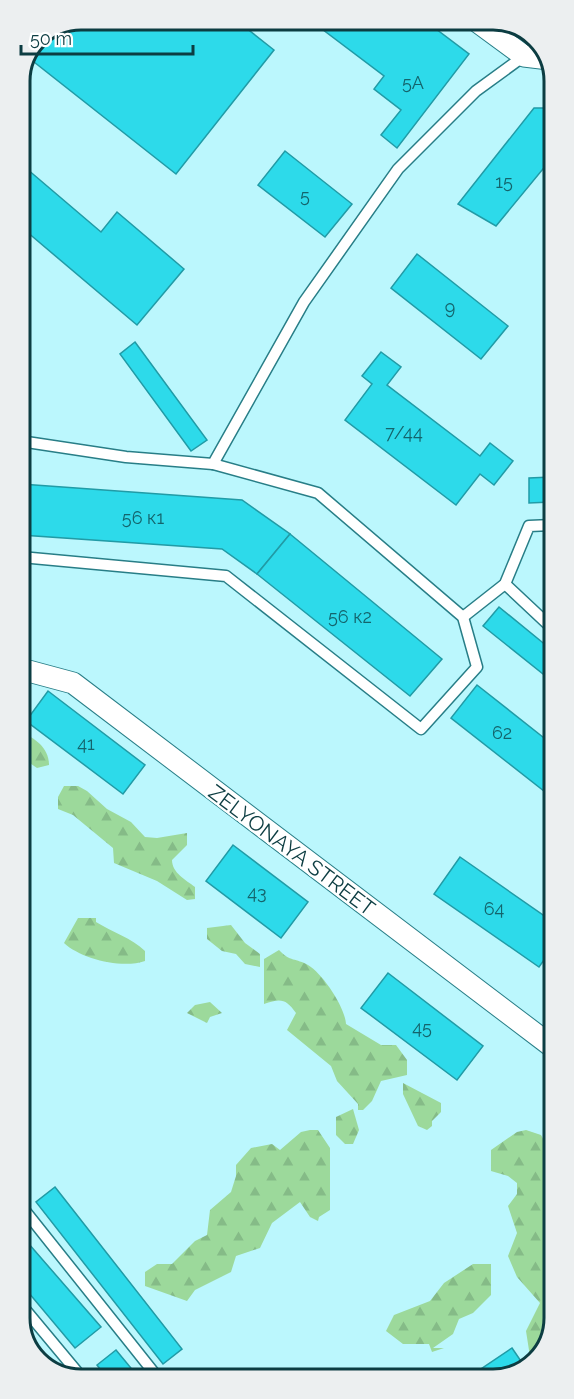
<svg xmlns="http://www.w3.org/2000/svg" width="574" height="1399" font-family="Raleway,sans-serif">
	<defs>
		<pattern id="forest-firs" width="22" height="20" patternUnits="userSpaceOnUse" patternTransform="scale(1.5)"><rect width="22" height="20" fill="#9cd99b"/><path d="M5 1l3.5 6h-7zM16 11l3.5 6h-7z" fill="#85bb87"/></pattern>
	</defs>
	<rect width="100%" height="100%" fill="#bbf7fd"/>
	<!-- forest -->
	<g fill="url(#forest-firs)">
		<path d="M21 732C35 738 49 748 49 765L37 768 21 757Z"/>
		<path d="M64 786H78L87 791 107 809 131 822 145 837 157 838 187 833V845L172 860C172 873 186 880 195 887V899L187 900 157 881 114 863 113 848 73 815 58 809V797Z"/>
		<path d="M78 918H96V922C112 932 132 938 145 951V961C122 969 81 959 64 943Z"/>
		<path d="M231 925 245 943 260 954V967L245 964 236 954 222 951 207 939V928Z"/>
		<path d="M279 950C290 962 296 958 308 965 323 974 345 1007 346 1024L381 1045H396L407 1060V1075L381 1081 372 1101 363 1110H358V1104L337 1081 331 1066 287 1030 296 1013C286 999 281 998 264 1004V959Z"/>
		<path d="M210 1002 222 1013 210 1017 207 1023 187 1013 195 1005Z"/>
		<path d="M403 1083 441 1103V1112L432 1121V1126L427 1130 418 1126 403 1094Z"/>
		<path d="M353 1109 359 1130 353 1144H345L336 1135V1117Z"/>
		<path d="M310 1130H318L330 1148V1210L319 1217 318 1221 310 1217 300 1202 272 1223 260 1248 236 1256 231 1272 195 1290 187 1301 145 1286V1272L157 1264H172L195 1241 207 1235 210 1210 231 1192 236 1176V1165L251 1148 272 1144 280 1150 301 1132Z"/>
		<path d="M526 1130 541 1135 554 1159V1318L542 1355 531 1363 526 1331 540 1303 517 1277 508 1256 517 1233 508 1206 517 1194V1183L508 1176 491 1171V1150L517 1132Z"/>
		<path d="M473 1264H491V1295L473 1313 459 1319 453 1334 433 1348H444L432 1352 429 1344H403L386 1331 394 1315 430 1301 444 1283Z"/>
	</g>
	<!-- building -->
	<g fill="#2ddaea" stroke="#219ba6" stroke-width="1.5">
		<path d="M81 20H236L274 50 176 174 29 58 38 37Z"/>
		<path d="M310 20H424L469 54 397 148 381 135 401 110 374 89 384 76Z"/>
		<path d="M534 108H551L552 158 496 226 458 204Z"/>
		<path d="M285 151 352 204 325 237 258 185Z"/>
		<path d="M20 163 101 232 117 212 184 269 137 325 20 226Z"/>
		<path d="M417 254 508 326 481 359 391 288Z"/>
		<path d="M135 342 207 440 191 451 120 354Z"/>
		<path d="M381 352 401 367 387 385 480 456 490 443 513 461 494 485 480 474 456 505 345 420 372 384 362 376Z"/>
		<path d="M551 477V502L529 503V478Z"/>
		<path d="M21 484 242 500 290 534 257 574 222 549 21 535Z"/>
		<path d="M290 534 442 659 410 696 257 574Z"/>
		<path d="M548 553H553V594H547Z"/>
		<path d="M499 607 553 651V682L483 626Z"/>
		<path d="M477 685 553 745V790L549 795 451 718Z"/>
		<path d="M48 691 145 765 123 794 26 721Z"/>
		<path d="M233 845 308 902 281 938 206 881Z"/>
		<path d="M460 857 553 922 554 946 539 967 434 894Z"/>
		<path d="M388 973 483 1046 457 1080 361 1008Z"/>
		<path d="M55 1187 182 1349 163 1364 36 1202Z"/>
		<path d="M22 1236 101 1327 75 1348 23 1286Z"/>
		<path d="M512 1348 525 1367 512 1376 469 1377Z"/>
		<path d="M116 1350 140 1379H108L97 1365Z"/>
	</g>
	<g fill="none" stroke-linecap="round" stroke-linejoin="round">
		<defs>
			<g id="lane">
				<path d="M20 441 126 457 213 464 304 302 398 169 476 91 524 56"/>
				<path d="M21 557 226 576 421 729 477 667 463 617 318 493 213 464"/>
				<path d="M505 584 553 629"/>
				<path d="M463 617 505 584 529 526 552 525"/>
				<path d="M22 1207 159 1379"/>
				<path d="M23 1307 83 1379"/>
			</g>
			<g id="street">
				<path d="M475 20 524 56 549 59"/>
				<path d="M21 669 73 683 554 1048"/>
			</g>
		</defs>
		<!-- lane casing -->
		<use href="#lane" stroke="#287e87" stroke-width="13"/>
		<!-- street casing -->
		<use href="#street" stroke="#287e87" stroke-width="23"/>
		<!-- lane -->
		<use href="#lane" stroke="#fff" stroke-width="10"/>
		<!-- street -->
		<use href="#street" stroke="#fff" stroke-width="21"/>
	</g>
	<g text-anchor="middle" dominant-baseline="central" stroke-width="4.5" stroke-linejoin="round" paint-order="stroke">
		<!-- number labels -->
		<g font-size="18" fill="#14646c">
			<text x="413" y="82">5А</text>
			<text x="504" y="181">15</text>
			<text x="305" y="195">5</text>
			<text x="450" y="307">9</text>
			<text x="404" y="432">7/44</text>
			<text x="143" y="517">56 к1</text>
			<text x="350" y="616">56 к2</text>
			<text x="502" y="732">62</text>
			<text x="86" y="743">41</text>
			<text x="257" y="892">43</text>
			<text x="494" y="908">64</text>
			<text x="422" y="1027">45</text>
		</g>
		<!-- street labels -->
		<g font-size="21" fill="#0c3d42" stroke="#fff">
			<text transform="translate(292 850) rotate(37)">ZELYONAYA STREET</text>
		</g>
	</g>
	<!-- crop -->
	<path d="M0 0H574V1399H0ZM81 30H493A51 51 0 0 1 544 81V1318A51 51 0 0 1 493 1369H81A51 51 0 0 1 30 1318V81A51 51 0 0 1 81 30Z" fill="#eceff0" fill-rule="evenodd"/>
	<path fill="none" stroke="#0c3d42" stroke-width="3" d="M81 30H493A51 51 0 0 1 544 81V1318A51 51 0 0 1 493 1369H81A51 51 0 0 1 30 1318V81A51 51 0 0 1 81 30Z"/>
	<!-- scale -->
	<path d="M21 45v9h172v-9" fill="none" stroke="#0c3d42" stroke-width="3"/>
	<text x="30" y="45" font-size="18" fill="#0c3d42" stroke="#ffffff" stroke-width="4.5" paint-order="stroke">50 m</text>
</svg>
